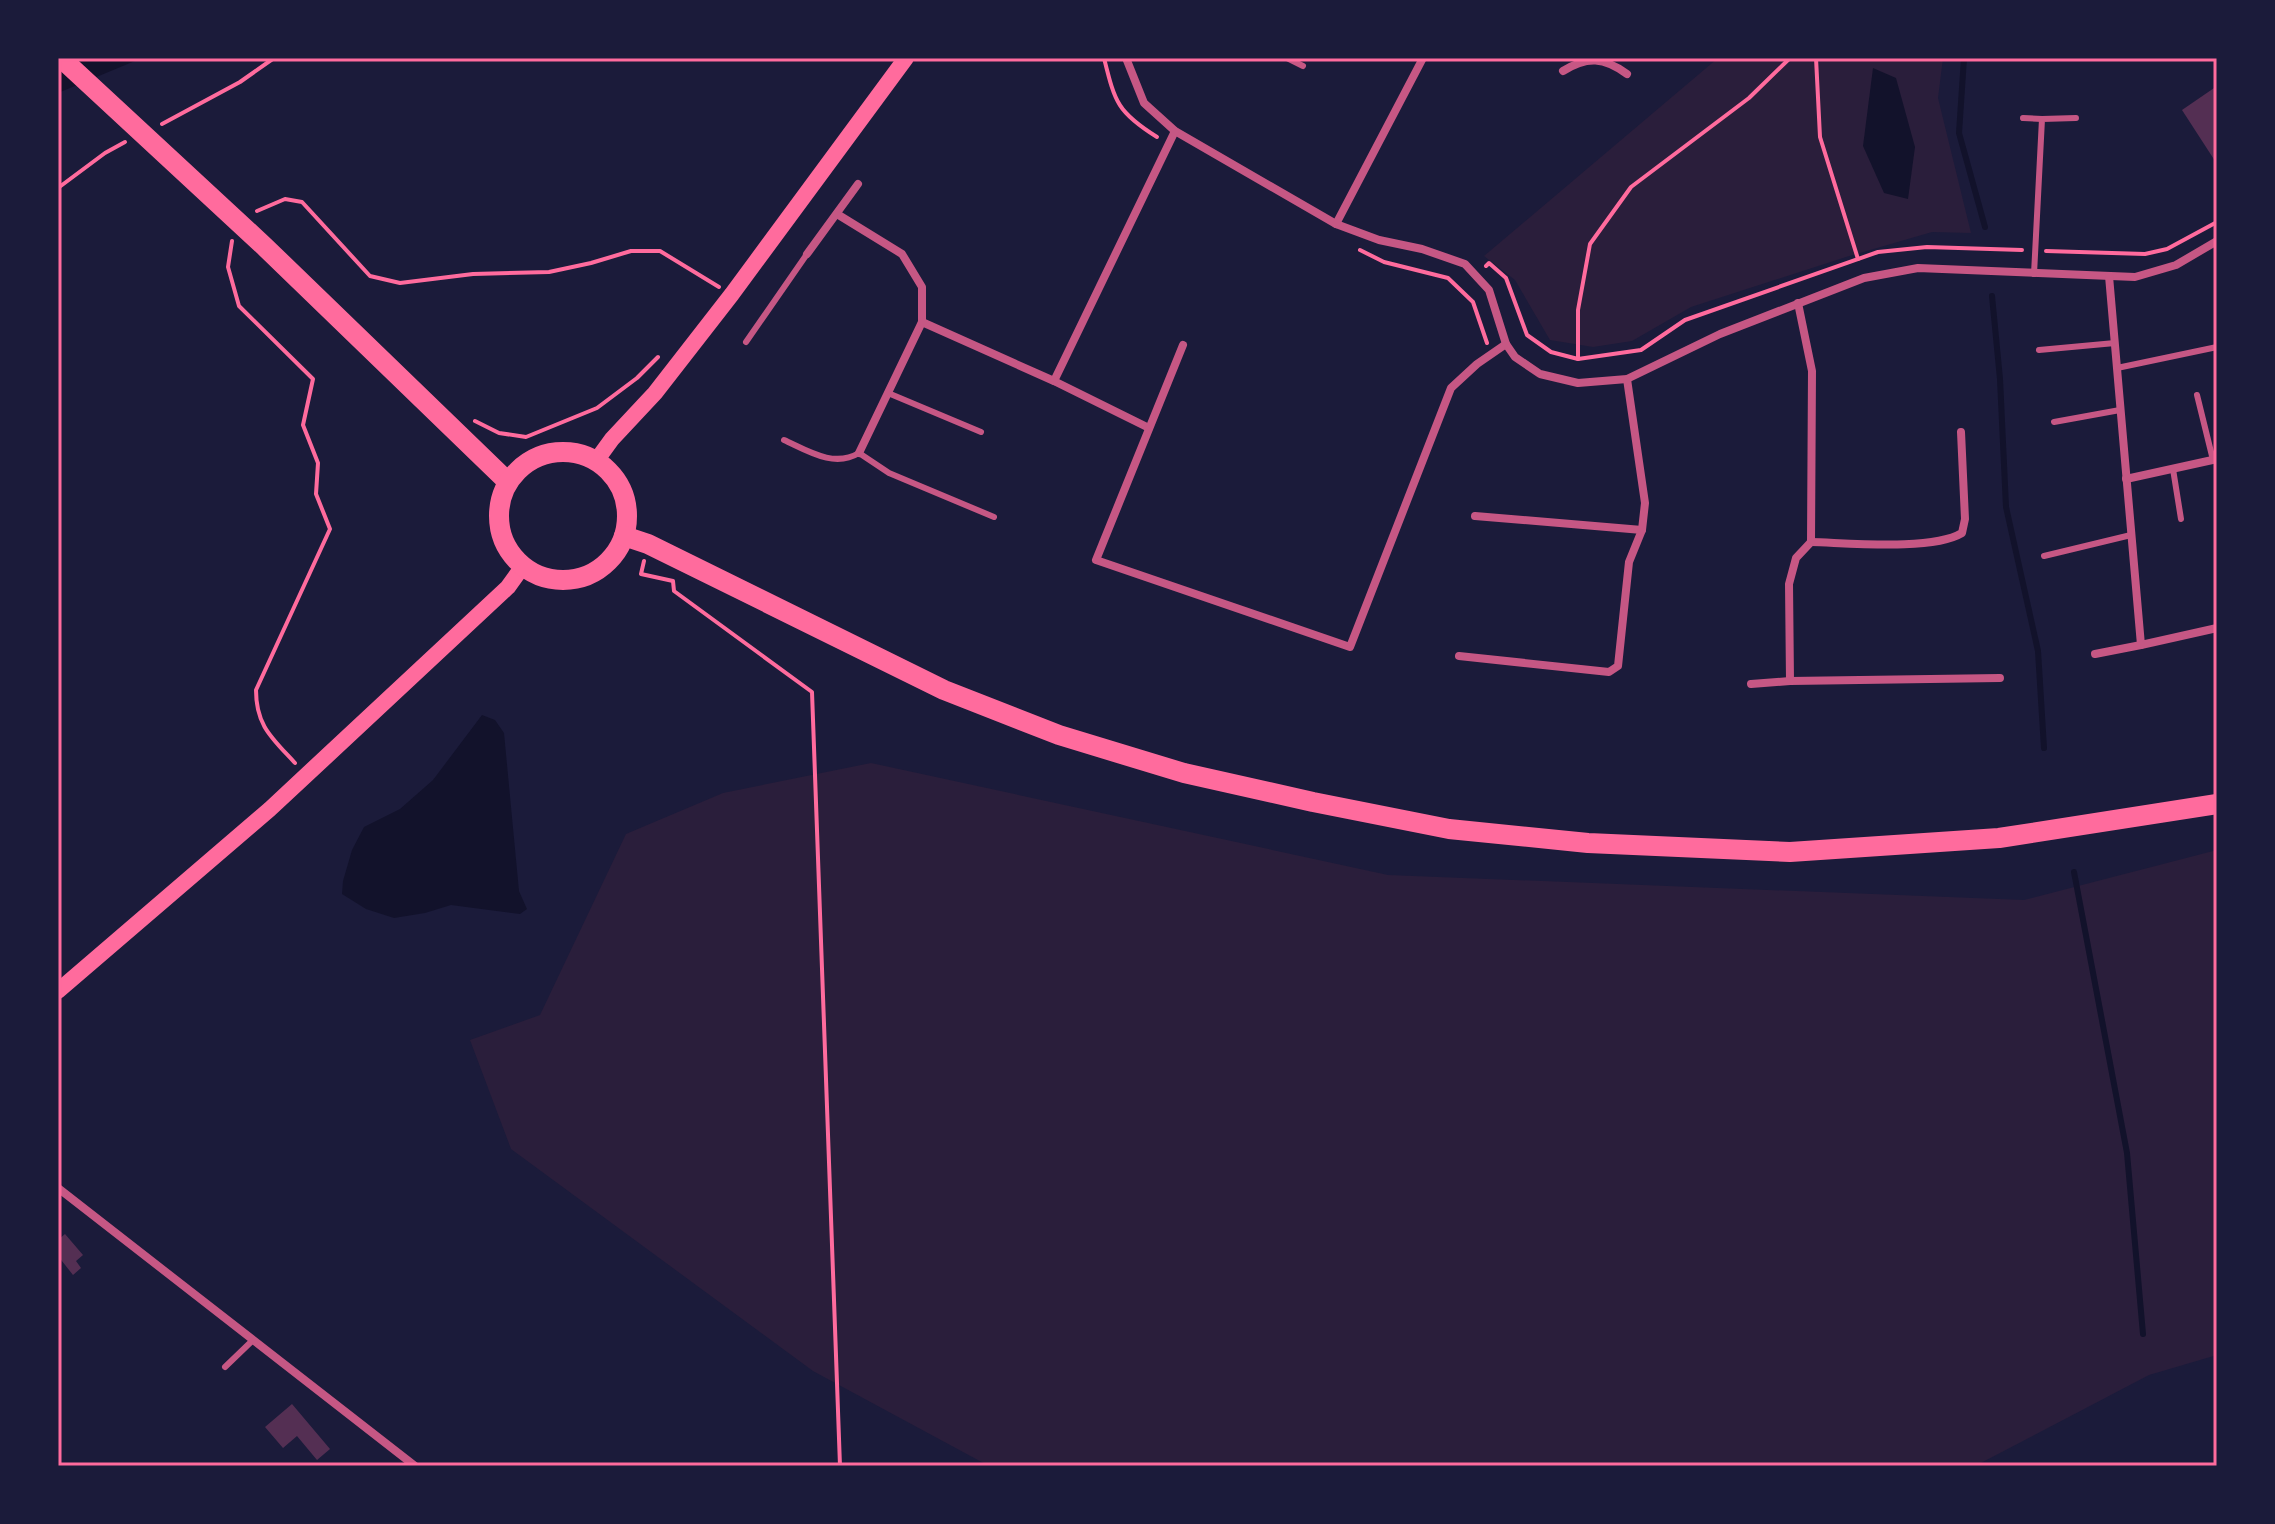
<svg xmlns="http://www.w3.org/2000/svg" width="2275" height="1524" font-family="'DejaVu Sans',sans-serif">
	<rect width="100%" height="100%" fill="#1b1b3a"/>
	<!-- green -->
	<g fill="#2a1e3b">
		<path d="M1718 58H1943L1938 98 1971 233 1932 232 1846 257 1691 307 1632 341 1593 347 1550 340 1515 280 1484 256Z"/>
		<path d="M871 763 1388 875 2024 900 2217 850V1355L2149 1375 1975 1466H989L813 1371 511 1149 470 1040 540 1015 626 834 723 793Z"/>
	</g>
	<!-- water -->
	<g fill="#12122b">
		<path d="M58 58H142L58 93Z"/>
		<path d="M1873 68 1896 78 1915 147 1908 199 1884 193 1863 146Z"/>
		<path d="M482 715 495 720 504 733 519 891 527 909 520 914 451 905 425 913 394 918 366 909 342 894 343 881 352 850 364 827 400 809 433 780Z"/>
	</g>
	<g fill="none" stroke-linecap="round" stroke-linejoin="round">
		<!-- stream -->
		<g stroke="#12122b" stroke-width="6">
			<path d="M1964 58 1959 133 1985 227"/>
			<path d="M1992 296 2000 379 2006 507 2038 651 2044 748"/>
			<path d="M2074 872 2127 1153 2143 1334"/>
		</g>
	</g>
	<!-- building -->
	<g fill="#542f53">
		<path d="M2217 86V164L2182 110Z"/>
		<path d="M65 1234 83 1255 76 1261 81 1268 73 1275 58 1256V1240Z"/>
		<path d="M292 1404 330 1449 317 1460 297 1436 283 1448 265 1427Z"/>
	</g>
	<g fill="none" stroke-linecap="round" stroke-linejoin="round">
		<!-- path -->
		<g stroke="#ff6b9d" stroke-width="4">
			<path d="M1104 58C1115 102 1117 112 1157 137"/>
			<path d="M1816 58 1820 137 1858 259"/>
			<path d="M162 124 240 82 274 58"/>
			<path d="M58 188 105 153 125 142"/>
			<path d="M257 211 285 199 302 202 370 276 400 283 473 274 549 272 591 263 631 251H660L719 287"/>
			<path d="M232 241 228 267 239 306 313 379 303 425 318 463 316 494 330 529 256 690C256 726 272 738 295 763"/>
			<path d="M1360 250 1384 262 1448 278 1473 302 1487 343"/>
			<path d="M2046 251 2145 254 2167 249 2217 222"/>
			<path d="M1486 266 1489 263 1506 278 1527 335 1551 352 1578 359 1641 350 1685 320 1878 252 1927 247 2022 250"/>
			<path d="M1578 359V310L1590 244 1631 187 1749 98 1790 58"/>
			<path d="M475 421 499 433 526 437 597 408 637 378 658 357"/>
			<path d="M644 561 641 574 673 581 674 591 812 692 840 1466"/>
		</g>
		<!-- service -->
		<g stroke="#c65784" stroke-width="6">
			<path d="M1287 58 1303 66"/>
			<path d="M2023 118 2042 119"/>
			<path d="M2034 274 2042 119 2076 118"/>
			<path d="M746 342 807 254"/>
			<path d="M2039 350 2115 343"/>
			<path d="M2117 368 2217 347"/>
			<path d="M888 393 981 432"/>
			<path d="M2197 395 2213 460"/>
			<path d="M2054 422 2120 410"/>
			<path d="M784 440C808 451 834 468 859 453L889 473 994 517"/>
			<path d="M2173 469 2181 519"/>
			<path d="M2044 556 2131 535"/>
			<path d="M225 1367 253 1340"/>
		</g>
		<!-- minor -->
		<g stroke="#c65784" stroke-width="8">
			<path d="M1126 58 1144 103 1175 131 1336 224 1379 240 1422 249 1465 264 1489 290 1506 344 1515 357 1540 374 1578 383 1627 379 1720 334 1864 278 1918 268 2135 277 2176 265 2217 241"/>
			<path d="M1563 71C1587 56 1604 57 1627 74"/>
			<path d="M837 214 902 254 922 287V322L859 453"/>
			<path d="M1336 224 1423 58"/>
			<path d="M807 254 858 184"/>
			<path d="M2109 276 2141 645 2217 628"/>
			<path d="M922 322 1054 381 1149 428"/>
			<path d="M1183 345 1096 560 1350 647 1451 388 1477 364 1506 344"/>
			<path d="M1054 381 1175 131"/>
			<path d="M2126 479 2217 459"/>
			<path d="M1475 516 1642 530"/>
			<path d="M1811 542C1849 543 1932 551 1962 533L1965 519 1961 432"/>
			<path d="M2095 654 2141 645"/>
			<path d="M1459 656 1609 672 1618 666 1629 562 1642 530 1645 503 1627 379"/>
			<path d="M1790 681 1789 584 1796 558 1811 542 1812 371 1798 303"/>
			<path d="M1751 684 1790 681 2000 678"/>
			<path d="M58 1188 415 1466"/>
		</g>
		<!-- secondary -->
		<g stroke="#ff6b9d" stroke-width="16">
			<path d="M596 461 612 439 655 393 732 294 906 58"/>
			<path d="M58 991 270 809 508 587 523 566"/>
		</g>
		<!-- trunk -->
		<g stroke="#ff6b9d" stroke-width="20">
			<path d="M61 58 264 246 508 482"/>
			<circle cx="563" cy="516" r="64"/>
			<path d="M624 536 648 544 944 690 1059 735 1184 773 1313 802 1449 829 1588 843 1790 852 1999 838 2217 804"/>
		</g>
	</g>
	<!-- border -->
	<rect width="2275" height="1524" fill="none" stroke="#1b1b3a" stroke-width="120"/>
	<rect x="60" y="60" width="2155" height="1404" fill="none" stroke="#ff6b9d" stroke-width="3"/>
</svg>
